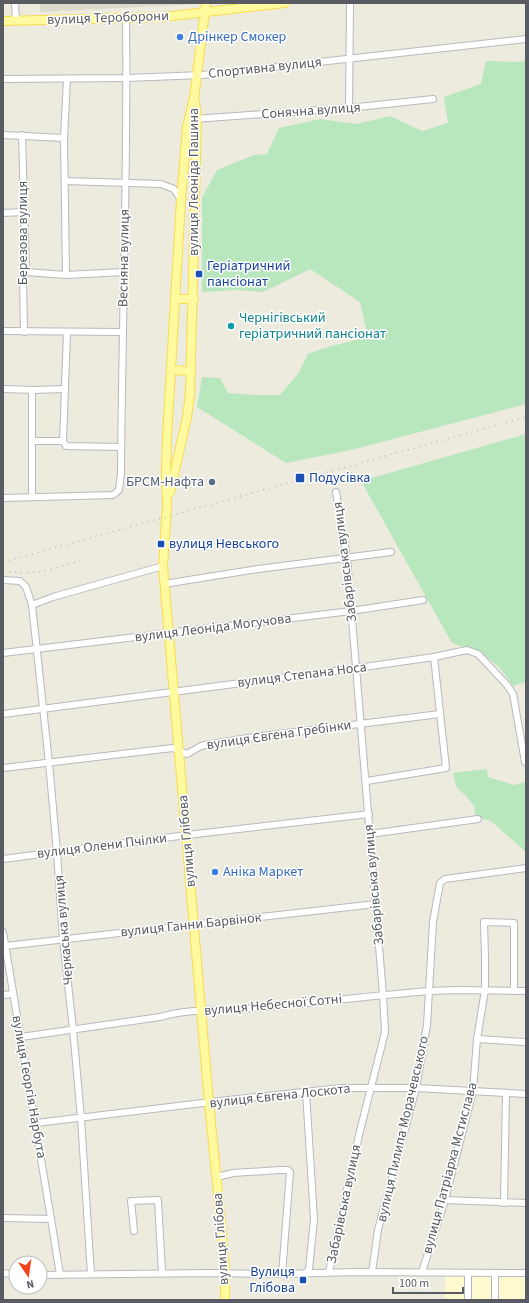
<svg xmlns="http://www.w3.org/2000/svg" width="529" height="1303" font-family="'Source Sans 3',sans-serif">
	<rect width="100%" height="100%" fill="#ecebde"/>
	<!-- commercial -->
	<rect fill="#fff9d0" x="445" y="1276" width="81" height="24"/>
	<!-- education -->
	<path fill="#dcdacd" d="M40 3H199V4L40 12Z"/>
	<!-- green -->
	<g fill="#b8e6bd">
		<path d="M526 60V404L351 450 286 463 197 407 202 377 220 378 228 393 254 395H280L298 374 308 354 328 347 368 337 360 302 310 269 263 292 236 290 202 292V198L217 170 254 155 267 154 279 128 320 119 356 124 390 116 422 131 448 123 444 97 481 84 486 61 520 62Z"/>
		<path d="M526 434V682L513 686 500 668 483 654 452 643 361 481Z"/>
		<path d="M487 769 488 777 514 785 526 782V852L491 821 476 817 474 806 468 798 456 786 453 773Z"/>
	</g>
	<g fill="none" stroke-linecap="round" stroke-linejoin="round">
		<defs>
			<g id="minor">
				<path d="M15 3 16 20"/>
				<path d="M3 79 127 78 202 75 526 39"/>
				<path d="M349 108 350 3"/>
				<path d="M194 119 349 108 433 99"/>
				<path d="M3 135 64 138"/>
				<path d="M22 135 26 272 23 277 24 332"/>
				<path d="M65 181 161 184 174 189 181 200"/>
				<path d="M3 213 24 212"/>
				<path d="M26 272 66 275 124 272"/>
				<path d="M66 275 64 138 67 79"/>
				<path d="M3 331 122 332"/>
				<path d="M3 389 35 390"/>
				<path d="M33 441H63L67 332"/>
				<path d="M63 441 66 446 121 447"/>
				<path d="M32 497V390L65 389"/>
				<path d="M3 498 113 495 119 490 121 473C122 321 128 170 126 18"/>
				<path d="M3 580 20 581 26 587 32 605 49 763 57 852 63 939 73 1029 81 1118 91 1274"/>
				<path d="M164 584 258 569 391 552"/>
				<path d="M32 605 53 597 163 566"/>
				<path d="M3 653 351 611 423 600"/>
				<path d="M3 714 357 668 434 657 467 650 478 654 507 685 513 694 525 762"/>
				<path d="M3 768 164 749 173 748 187 754 201 746 205 745 254 737 440 714"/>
				<path d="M367 781 446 768 434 657"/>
				<path d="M370 834 478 819"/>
				<path d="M3 859 187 835 369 814"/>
				<path d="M3 932 51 1219 60 1275"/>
				<path d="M5 946 376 904"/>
				<path d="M3 995 13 994"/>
				<path d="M21 1037 160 1017C191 1008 222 1011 254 1008 312 1003 370 996 429 991L457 990 526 991"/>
				<path d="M477 1039 526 1042"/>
				<path d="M306 1092 314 1219 309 1269 306 1273"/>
				<path d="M36 1123 228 1100 341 1088H416L526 1094"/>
				<path d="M217 1177 233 1173 280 1170H288L290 1172 282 1274"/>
				<path d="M445 1200 526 1203"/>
				<path d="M504 1203 506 1093"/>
				<path d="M3 1218 51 1219"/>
				<path d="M134 1231 131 1201 158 1200 162 1273"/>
				<path d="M329 1272 359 1135 385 1032 383 995 347 558 336 492"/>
				<path d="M372 1272 378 1230 416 1088 427 1025 433 922 440 883 445 879 526 868"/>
				<path d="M422 1272 445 1200 473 1091 477 1039 485 990V956L484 922 514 923V991"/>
				<path d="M3 1273 16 1275"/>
				<path d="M468 1273V1300"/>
				<path d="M495 1273V1300"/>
				<path d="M40 1275 209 1273 282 1274 356 1272 526 1273"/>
			</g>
			<g id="major">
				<path d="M206 3 194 98 187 127 181 200 167 436 166 471 167 505 163 566 209 1103 221 1222 225 1273V1300"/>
				<path d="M3 21 163 17 285 3"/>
				<path d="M175 299H194"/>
				<path d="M171 370 191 371"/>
				<path d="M170 492 187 417 190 394 197 119 195 102"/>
			</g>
		</defs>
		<!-- minor casing -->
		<use href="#minor" stroke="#b7b9bf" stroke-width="8"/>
		<!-- major casing -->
		<use href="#major" stroke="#fbdc49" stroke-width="10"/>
		<!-- minor -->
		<use href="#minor" stroke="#fff" stroke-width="6"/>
		<!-- major -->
		<use href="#major" stroke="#fffaa0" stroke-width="8"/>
		<!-- rail -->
		<g stroke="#b5b6b6" stroke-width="1.5" stroke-dasharray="1 5" stroke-linecap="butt">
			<path d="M3 562 526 417"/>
			<path d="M3 571 23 573 40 572 81 561"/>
		</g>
	</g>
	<!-- markers -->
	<g fill="#3f7fe0" stroke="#fff" stroke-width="1.5">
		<circle cx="180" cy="37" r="4"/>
		<circle cx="215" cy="872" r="4"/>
	</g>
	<g fill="#1a4fb4" stroke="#fff" stroke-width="1.5">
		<rect x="195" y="270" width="8" height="8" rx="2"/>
		<rect x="295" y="473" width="10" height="10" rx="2"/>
		<rect x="157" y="540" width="8" height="8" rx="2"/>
		<rect x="299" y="1276" width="8" height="8" rx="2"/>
	</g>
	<circle fill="#0f9aa8" stroke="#fff" stroke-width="1.5" cx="231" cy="326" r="4"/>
	<circle fill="#5c6f8a" stroke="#fff" stroke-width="1.5" cx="212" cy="482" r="4"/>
	<g text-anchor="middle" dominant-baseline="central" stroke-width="3" stroke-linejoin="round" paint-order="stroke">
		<!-- street labels -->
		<g font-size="14" fill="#585b61" stroke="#fff">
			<text transform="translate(108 18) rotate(-2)">вулиця Тероборони</text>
			<text transform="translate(265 68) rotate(-6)">Спортивна вулиця</text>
			<text transform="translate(311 111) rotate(-4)">Сонячна вулиця</text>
			<text transform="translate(194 182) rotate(-90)">вулиця Леоніда Пашина</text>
			<text transform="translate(23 233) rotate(-90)">Березова вулиця</text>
			<text transform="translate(124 258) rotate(-89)">Весняна вулиця</text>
			<text transform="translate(345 562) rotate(-97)">Забарівська вулиця</text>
			<text transform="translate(213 628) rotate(-7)">вулиця Леоніда Могучова</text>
			<text transform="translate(302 675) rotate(-7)">вулиця Степана Носа</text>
			<text transform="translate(279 735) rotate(-8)">вулиця Євгена Гребінки</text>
			<text transform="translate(187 841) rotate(-95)">вулиця Глібова</text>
			<text transform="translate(102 846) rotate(-7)">вулиця Олени Пчілки</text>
			<text transform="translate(374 885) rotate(-95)">Забарівська вулиця</text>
			<text transform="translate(191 925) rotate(-6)">вулиця Ганни Барвінок</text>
			<text transform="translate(64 930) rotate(-95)">Черкаська вулиця</text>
			<text transform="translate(273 1005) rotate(-5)">вулиця Небесної Сотні</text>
			<text transform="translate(29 1087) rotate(80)">вулиця Георгія Нарбута</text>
			<text transform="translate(280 1096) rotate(-6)">вулиця Євгена Лоскота</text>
			<text transform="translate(403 1129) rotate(-77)">вулиця Пилипа Морачевського</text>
			<text transform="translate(450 1168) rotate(-75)">вулиця Патріарха Мстислава</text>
			<text transform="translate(344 1204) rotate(-78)">Забарівська вулиця</text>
			<text transform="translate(221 1239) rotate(-94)">вулиця Глібова</text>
		</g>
		<!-- shop labels -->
		<g font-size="14" fill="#366cbe" stroke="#fff" text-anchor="start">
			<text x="188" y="37">Дрінкер Смокер</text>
			<text x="223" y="872">Аніка Маркет</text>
		</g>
		<!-- transit labels -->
		<g font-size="14" fill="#164399" stroke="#fff" text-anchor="start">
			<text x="207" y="266">Геріатричний<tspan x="207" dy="16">пансіонат</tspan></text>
			<text x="309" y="478">Подусівка</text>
			<text x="169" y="544">вулиця Невського</text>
			<text x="295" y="1272" text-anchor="end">Вулиця<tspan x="295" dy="16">Глібова</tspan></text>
		</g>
		<!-- culture labels -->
		<g font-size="14" fill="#0d838f" stroke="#fff" text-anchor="start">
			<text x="239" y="318">Чернігівський<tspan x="239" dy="16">геріатричний пансіонат</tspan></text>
		</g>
		<!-- service labels -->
		<g font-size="14" fill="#4e5e75" stroke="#fff" text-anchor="end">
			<text x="204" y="482">БРСМ-Нафта</text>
		</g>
	</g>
	<!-- border -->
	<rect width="529" height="1303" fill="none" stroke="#585b61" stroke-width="8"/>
	<!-- north arrow -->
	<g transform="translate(28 1275) rotate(167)"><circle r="19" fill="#ffffff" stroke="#bcbdc0"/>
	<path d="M0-3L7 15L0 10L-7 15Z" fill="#f5441c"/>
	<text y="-6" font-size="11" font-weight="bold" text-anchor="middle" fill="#585b61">N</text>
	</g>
	<!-- scale -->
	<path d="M393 1287v6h70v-6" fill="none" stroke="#585b61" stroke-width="2"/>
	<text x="399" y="1287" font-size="12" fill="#585b61" stroke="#ffffff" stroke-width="3" paint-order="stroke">100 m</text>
</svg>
